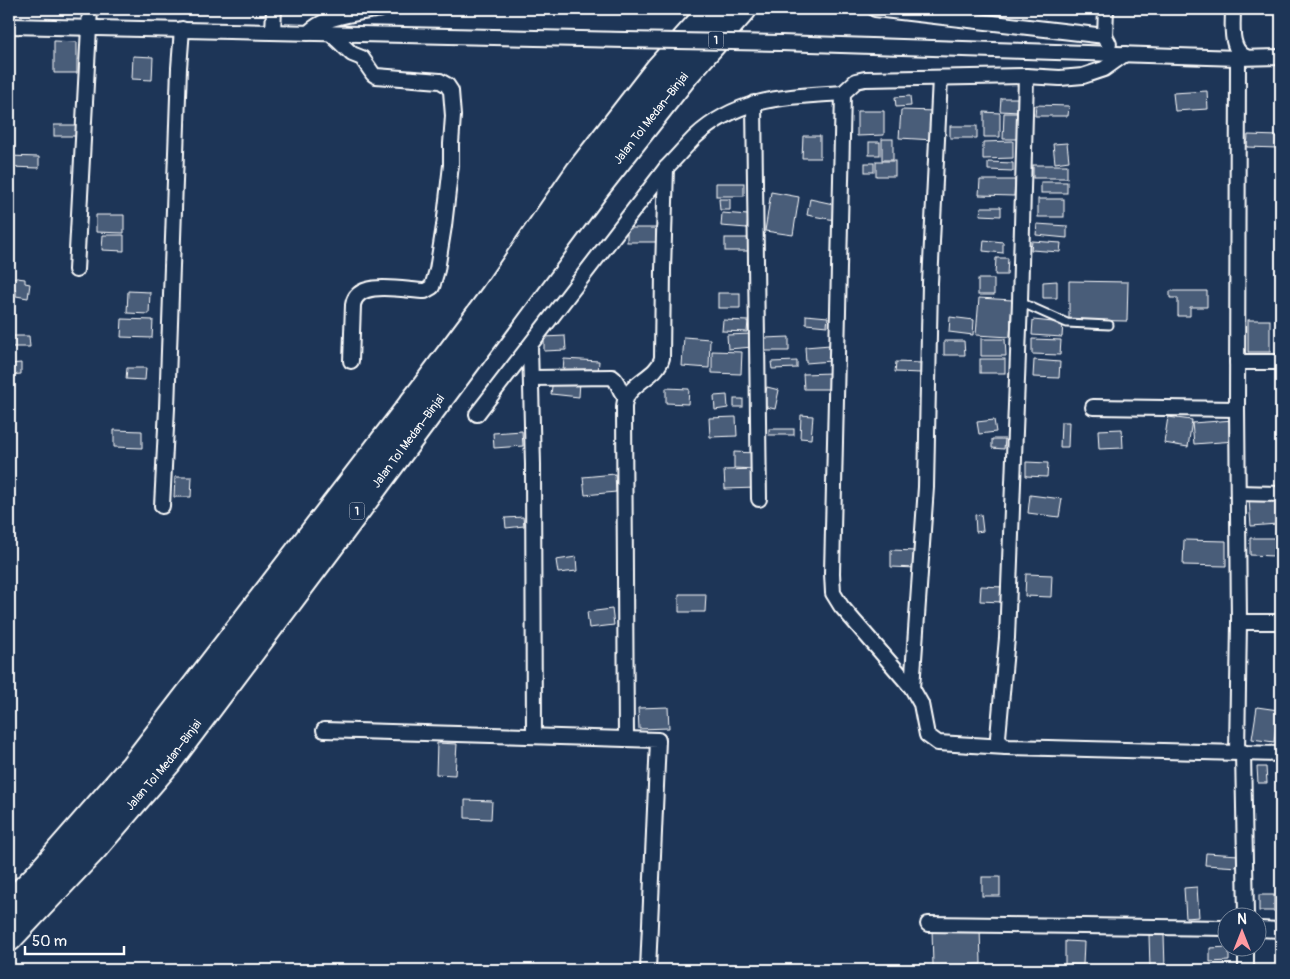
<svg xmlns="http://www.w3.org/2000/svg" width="1290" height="979" font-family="Pangolin,sans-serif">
	<rect width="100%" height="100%" fill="#1d3557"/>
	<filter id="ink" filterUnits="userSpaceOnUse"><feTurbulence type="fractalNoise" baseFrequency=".02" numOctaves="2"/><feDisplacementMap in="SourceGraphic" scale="10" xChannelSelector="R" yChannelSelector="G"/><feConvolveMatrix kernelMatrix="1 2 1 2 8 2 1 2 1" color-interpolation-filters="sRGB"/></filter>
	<g filter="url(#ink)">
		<!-- building -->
		<g fill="#4a5d79" stroke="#fff">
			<path d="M54 41 77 42V73H54Z"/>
			<path d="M133 56 153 57 152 80 132 79Z"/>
			<path d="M1207 91 1208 109 1175 111 1173 93Z"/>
			<path d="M910 96 911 106 896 107 895 97Z"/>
			<path d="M1001 98H1019V112L1000 111Z"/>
			<path d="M1036 105 1069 106 1068 116H1035Z"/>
			<path d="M901 110 936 111 934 140 899 138Z"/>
			<path d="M857 111H884V135L857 136Z"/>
			<path d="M984 112 1000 113V137H984Z"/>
			<path d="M1004 113H1019V139H1003Z"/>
			<rect x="54" y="125" width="24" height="11"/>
			<rect x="950" y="126" width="27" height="12"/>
			<path d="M1248 135 1279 136 1278 148 1247 147Z"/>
			<path d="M803 136H820V158H802Z"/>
			<rect x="882" y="139" width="11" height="21"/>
			<path d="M1013 141V158L983 159V142Z"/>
			<rect x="869" y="142" width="11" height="13"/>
			<path d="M1067 143 1069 161 1055 163 1053 144Z"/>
			<path d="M9 156 39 157V168L9 167Z"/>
			<rect x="876" y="161" width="19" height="15"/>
			<path d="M988 162 1013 163V171L988 170Z"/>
			<rect x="865" y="163" width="9" height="9"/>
			<rect x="1033" y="165" width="34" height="13"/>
			<path d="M980 180H1015L1014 196 979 195Z"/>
			<rect x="1041" y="182" width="26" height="11"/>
			<rect x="716" y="183" width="28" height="13"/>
			<path d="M771 192 799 197 793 235 765 231Z"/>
			<path d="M719 199H730V210H720Z"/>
			<path d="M810 199 838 205 835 220 807 215Z"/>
			<rect x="1038" y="199" width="26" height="18"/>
			<path d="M981 207H1001V216L980 215Z"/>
			<path d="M722 213 748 215 747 228 721 226Z"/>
			<path d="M96 215H124V233L96 232Z"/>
			<path d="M1037 224 1067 226V238L1036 235Z"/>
			<rect x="627" y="228" width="29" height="14"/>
			<path d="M103 235H124V251L102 250Z"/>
			<rect x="725" y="238" width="24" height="13"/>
			<path d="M984 240 1003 242V253L983 251Z"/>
			<path d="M1032 241 1061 243 1060 252 1031 250Z"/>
			<path d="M996 258H1008L1007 275H995Z"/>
			<path d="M9 277 25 279V283L30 284 28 298 16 296V290H9Z"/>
			<rect x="978" y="279" width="16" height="16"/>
			<path d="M1057 281V298H1043V282Z"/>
			<path d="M1069 281 1128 282 1127 321 1069 320Z"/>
			<path d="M128 291 150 292 149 314 127 313Z"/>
			<path d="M1170 291H1207V307H1190V316H1178V298H1170Z"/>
			<rect x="718" y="293" width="22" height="15"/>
			<path d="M979 298 1012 300 1010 337 976 335Z"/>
			<path d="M806 315 828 317 827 326 806 324Z"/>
			<path d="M950 317 974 320 973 335 949 332Z"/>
			<path d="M122 319 153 320 152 338 121 337Z"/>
			<path d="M723 320 748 321 747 332 722 331Z"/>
			<path d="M1033 320 1063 323 1062 337 1032 335Z"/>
			<rect x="1248" y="320" width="22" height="32"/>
			<path d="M752 334 753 347 728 349 727 335Z"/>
			<path d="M9 336H29L30 347H9Z"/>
			<path d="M565 336 566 350 544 351V337Z"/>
			<path d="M684 337 710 339 709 368 682 366Z"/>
			<path d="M789 337V351H764V338Z"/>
			<path d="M981 339H1005L1006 356H981Z"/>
			<path d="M1032 339 1061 340 1060 355 1032 354Z"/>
			<path d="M944 341H964L965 355H944Z"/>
			<path d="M830 345 831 361 806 363 805 347Z"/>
			<path d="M712 351 742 352 741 374 712 373Z"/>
			<path d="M564 359 599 361 598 373 563 371Z"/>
			<rect x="980" y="359" width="25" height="14"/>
			<path d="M1034 360 1060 362 1059 378 1033 377Z"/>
			<path d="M797 361V368L772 369 771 362Z"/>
			<path d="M896 362 921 363V373L895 372Z"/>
			<path d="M21 363V374L9 375V364Z"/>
			<path d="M127 368H146L145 380 126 379Z"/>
			<path d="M831 373V389H804L803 374Z"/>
			<path d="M553 379 580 381 579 397 551 394Z"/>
			<path d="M767 387 779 390 775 409 763 406Z"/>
			<path d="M666 388 689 389 688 404 666 403Z"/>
			<path d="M727 395 728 408 715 410 714 396Z"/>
			<rect x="734" y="399" width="9" height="8"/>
			<path d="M801 415 813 416 811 439 800 438Z"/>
			<path d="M736 417 737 436 710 437 709 418Z"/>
			<path d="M1168 417 1192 420 1188 447 1164 443Z"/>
			<path d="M994 420 996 432 979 434 977 422Z"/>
			<path d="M1234 420 1235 441 1194 444 1192 423Z"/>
			<path d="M1061 422H1069L1068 447H1060Z"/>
			<rect x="769" y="429" width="25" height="6"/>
			<path d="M1122 429 1123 448 1099 449 1098 430Z"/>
			<path d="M114 430 142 431V448L114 447Z"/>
			<path d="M522 431 523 446 494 448 493 433Z"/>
			<path d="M992 439H1005L1004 449 992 448Z"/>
			<path d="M734 452 756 453V469L734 468Z"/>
			<path d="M1026 462 1048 463 1047 477 1026 476Z"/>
			<path d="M756 469 757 488 725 489 724 470Z"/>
			<path d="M615 474 616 492 585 495 583 477Z"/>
			<path d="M175 477H192L191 497H174Z"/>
			<path d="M1030 495 1062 499 1059 517 1028 513Z"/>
			<path d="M1275 498 1277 524 1251 526 1249 500Z"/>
			<path d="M981 514 983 531 976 532 975 515Z"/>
			<path d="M523 517 524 526 506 528 505 518Z"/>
			<path d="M1250 538H1275L1274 556 1250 555Z"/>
			<path d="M1184 540 1226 541V566L1183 565Z"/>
			<path d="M891 550 917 551V568L891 567Z"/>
			<path d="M576 557 577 571 558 573 556 560Z"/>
			<path d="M1026 574 1052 575 1051 597 1025 596Z"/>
			<path d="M981 586 1003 587 1002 602 980 601Z"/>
			<path d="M679 594H706L705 612H679Z"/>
			<path d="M612 609 614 625 589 628 587 612Z"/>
			<path d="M668 707 669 728 639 729 638 708Z"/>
			<path d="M1257 707 1278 710 1274 742 1252 739Z"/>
			<path d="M437 743 457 744 455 775 436 774Z"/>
			<path d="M1257 767H1266L1267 783H1258Z"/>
			<path d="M465 800 492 801 491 819 465 818Z"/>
			<path d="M1206 853 1239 855V867L1205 865Z"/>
			<rect x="982" y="877" width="18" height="19"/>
			<path d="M1197 887 1199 917 1186 918 1184 888Z"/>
			<rect x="1259" y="895" width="15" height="16"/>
			<path d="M980 928 981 964 933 966 932 929Z"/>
			<path d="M1149 935H1164L1165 969H1150Z"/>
			<path d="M1065 941 1084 942 1083 965H1065Z"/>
			<path d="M1229 947V961L1210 962V948Z"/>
		</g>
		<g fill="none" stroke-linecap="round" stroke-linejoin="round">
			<defs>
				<path id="service" d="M1020 302 1067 323 1109 325"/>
				<g id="minor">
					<path d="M875 9 1105 36"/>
					<path d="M1106 9 1105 36 1109 44"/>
					<path d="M1233 9C1233 24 1229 50 1246 57"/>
					<path d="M362 12 381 9"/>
					<path d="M9 26 625 40"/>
					<path d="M273 32 274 9"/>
					<path d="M308 33C323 18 343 16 362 12L363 9"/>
					<path d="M330 33 352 54 362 58 373 74 376 76 440 81 447 85 451 91 453 116 451 144V165L444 226 437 270 432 287 425 291C406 291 357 278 353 305L351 361"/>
					<path d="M780 43 1238 58 1281 57"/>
					<path d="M1125 54 1104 69 1083 76 1060 78 1026 76 865 79 856 81 843 93 832 573 833 593 841 606 912 688 921 704 927 735 938 743 1006 747 1281 754"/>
					<path d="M754 103 759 499"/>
					<path d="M76 270 90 9"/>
					<path d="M530 346 533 465 534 736"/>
					<path d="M1237 362H1281"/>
					<path d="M531 378 612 377C620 382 618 392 626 397"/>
					<path d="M1093 407 1237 409"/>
					<path d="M477 414 666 168C676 158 685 147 695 137 739 96 788 97 843 93"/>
					<path d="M1238 493 1281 494"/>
					<path d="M162 506 167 408 179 68 182 29"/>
					<path d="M1239 622H1281"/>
					<path d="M912 688 926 487 930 283 940 78"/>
					<path d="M324 730 658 740 648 970"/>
					<path d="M626 739 624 408C624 404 625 400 627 396 635 381 658 375 662 358L663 270 666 168"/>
					<path d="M1006 747 999 741 998 737 1007 638 1020 302 1026 76"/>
					<path d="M1237 752 1239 622 1237 409 1238 58"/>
					<path d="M1243 752 1246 916"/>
					<path d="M928 924 1228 928"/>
					<path d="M1258 929 1281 930"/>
					<path d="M1246 946V970"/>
				</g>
				<g id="motorway">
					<path d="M9 905 37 877 134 766 424 389 494 295 579 172 659 69 713 9"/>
					<path id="s1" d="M9 938 94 848 168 762 331 545 596 188 688 71 743 9"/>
				</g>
			</defs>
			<!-- service casing -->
			<use href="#service" stroke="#fff" stroke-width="11"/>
			<!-- minor casing -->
			<use href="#minor" stroke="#fff" stroke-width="18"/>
			<!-- motorway casing -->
			<use href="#motorway" stroke="#fff" stroke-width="30"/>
			<!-- service -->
			<use href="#service" stroke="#1d3557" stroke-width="7"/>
			<!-- minor -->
			<use href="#minor" stroke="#1d3557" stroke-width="14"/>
			<!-- motorway -->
			<use href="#motorway" stroke="#1d3557" stroke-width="26"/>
			<defs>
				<path id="minor-bridge" d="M625 40 780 43"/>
			</defs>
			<!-- minor-bridge casing -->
			<use href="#minor-bridge" stroke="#fff" stroke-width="18" stroke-linecap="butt"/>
			<!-- minor-bridge -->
			<use href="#minor-bridge" stroke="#1d3557" stroke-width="14"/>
		</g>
	</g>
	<g text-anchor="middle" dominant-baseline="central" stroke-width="4" stroke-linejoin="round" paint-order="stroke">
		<!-- shield labels -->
		<g fill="#1d3557" stroke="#bbc2cd" stroke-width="1">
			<rect x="708.5" y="31.5" width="15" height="17" rx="4"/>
			<rect x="349.5" y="502.5" width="15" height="17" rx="4"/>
		</g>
		<g font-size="11" font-weight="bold" fill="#fff">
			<text x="716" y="40">1</text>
			<text x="357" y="511">1</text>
		</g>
		<!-- street labels -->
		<g font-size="12" fill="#fff" stroke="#1d3557">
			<text stroke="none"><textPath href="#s1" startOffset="1042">Jalan Tol Medan–Binjai</textPath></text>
			<text stroke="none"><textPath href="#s1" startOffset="638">Jalan Tol Medan–Binjai</textPath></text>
			<text stroke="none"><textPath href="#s1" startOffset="232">Jalan Tol Medan–Binjai</textPath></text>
		</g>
	</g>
	<!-- margin -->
	<rect width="1290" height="979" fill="none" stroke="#1d3557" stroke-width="30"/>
	<rect x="15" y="15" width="1260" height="949" fill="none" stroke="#fff" stroke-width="2" filter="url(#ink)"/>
	<!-- north arrow -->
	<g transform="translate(1242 932)"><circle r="24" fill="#1d3557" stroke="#77869a"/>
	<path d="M0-4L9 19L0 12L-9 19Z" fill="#ff9aa2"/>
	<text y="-8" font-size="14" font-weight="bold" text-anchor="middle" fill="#ffffff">N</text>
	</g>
	<!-- scale -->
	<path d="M25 946v8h99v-8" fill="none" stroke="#ffffff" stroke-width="2.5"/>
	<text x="32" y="946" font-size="15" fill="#ffffff" stroke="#1d3557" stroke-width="4" paint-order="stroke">50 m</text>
</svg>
